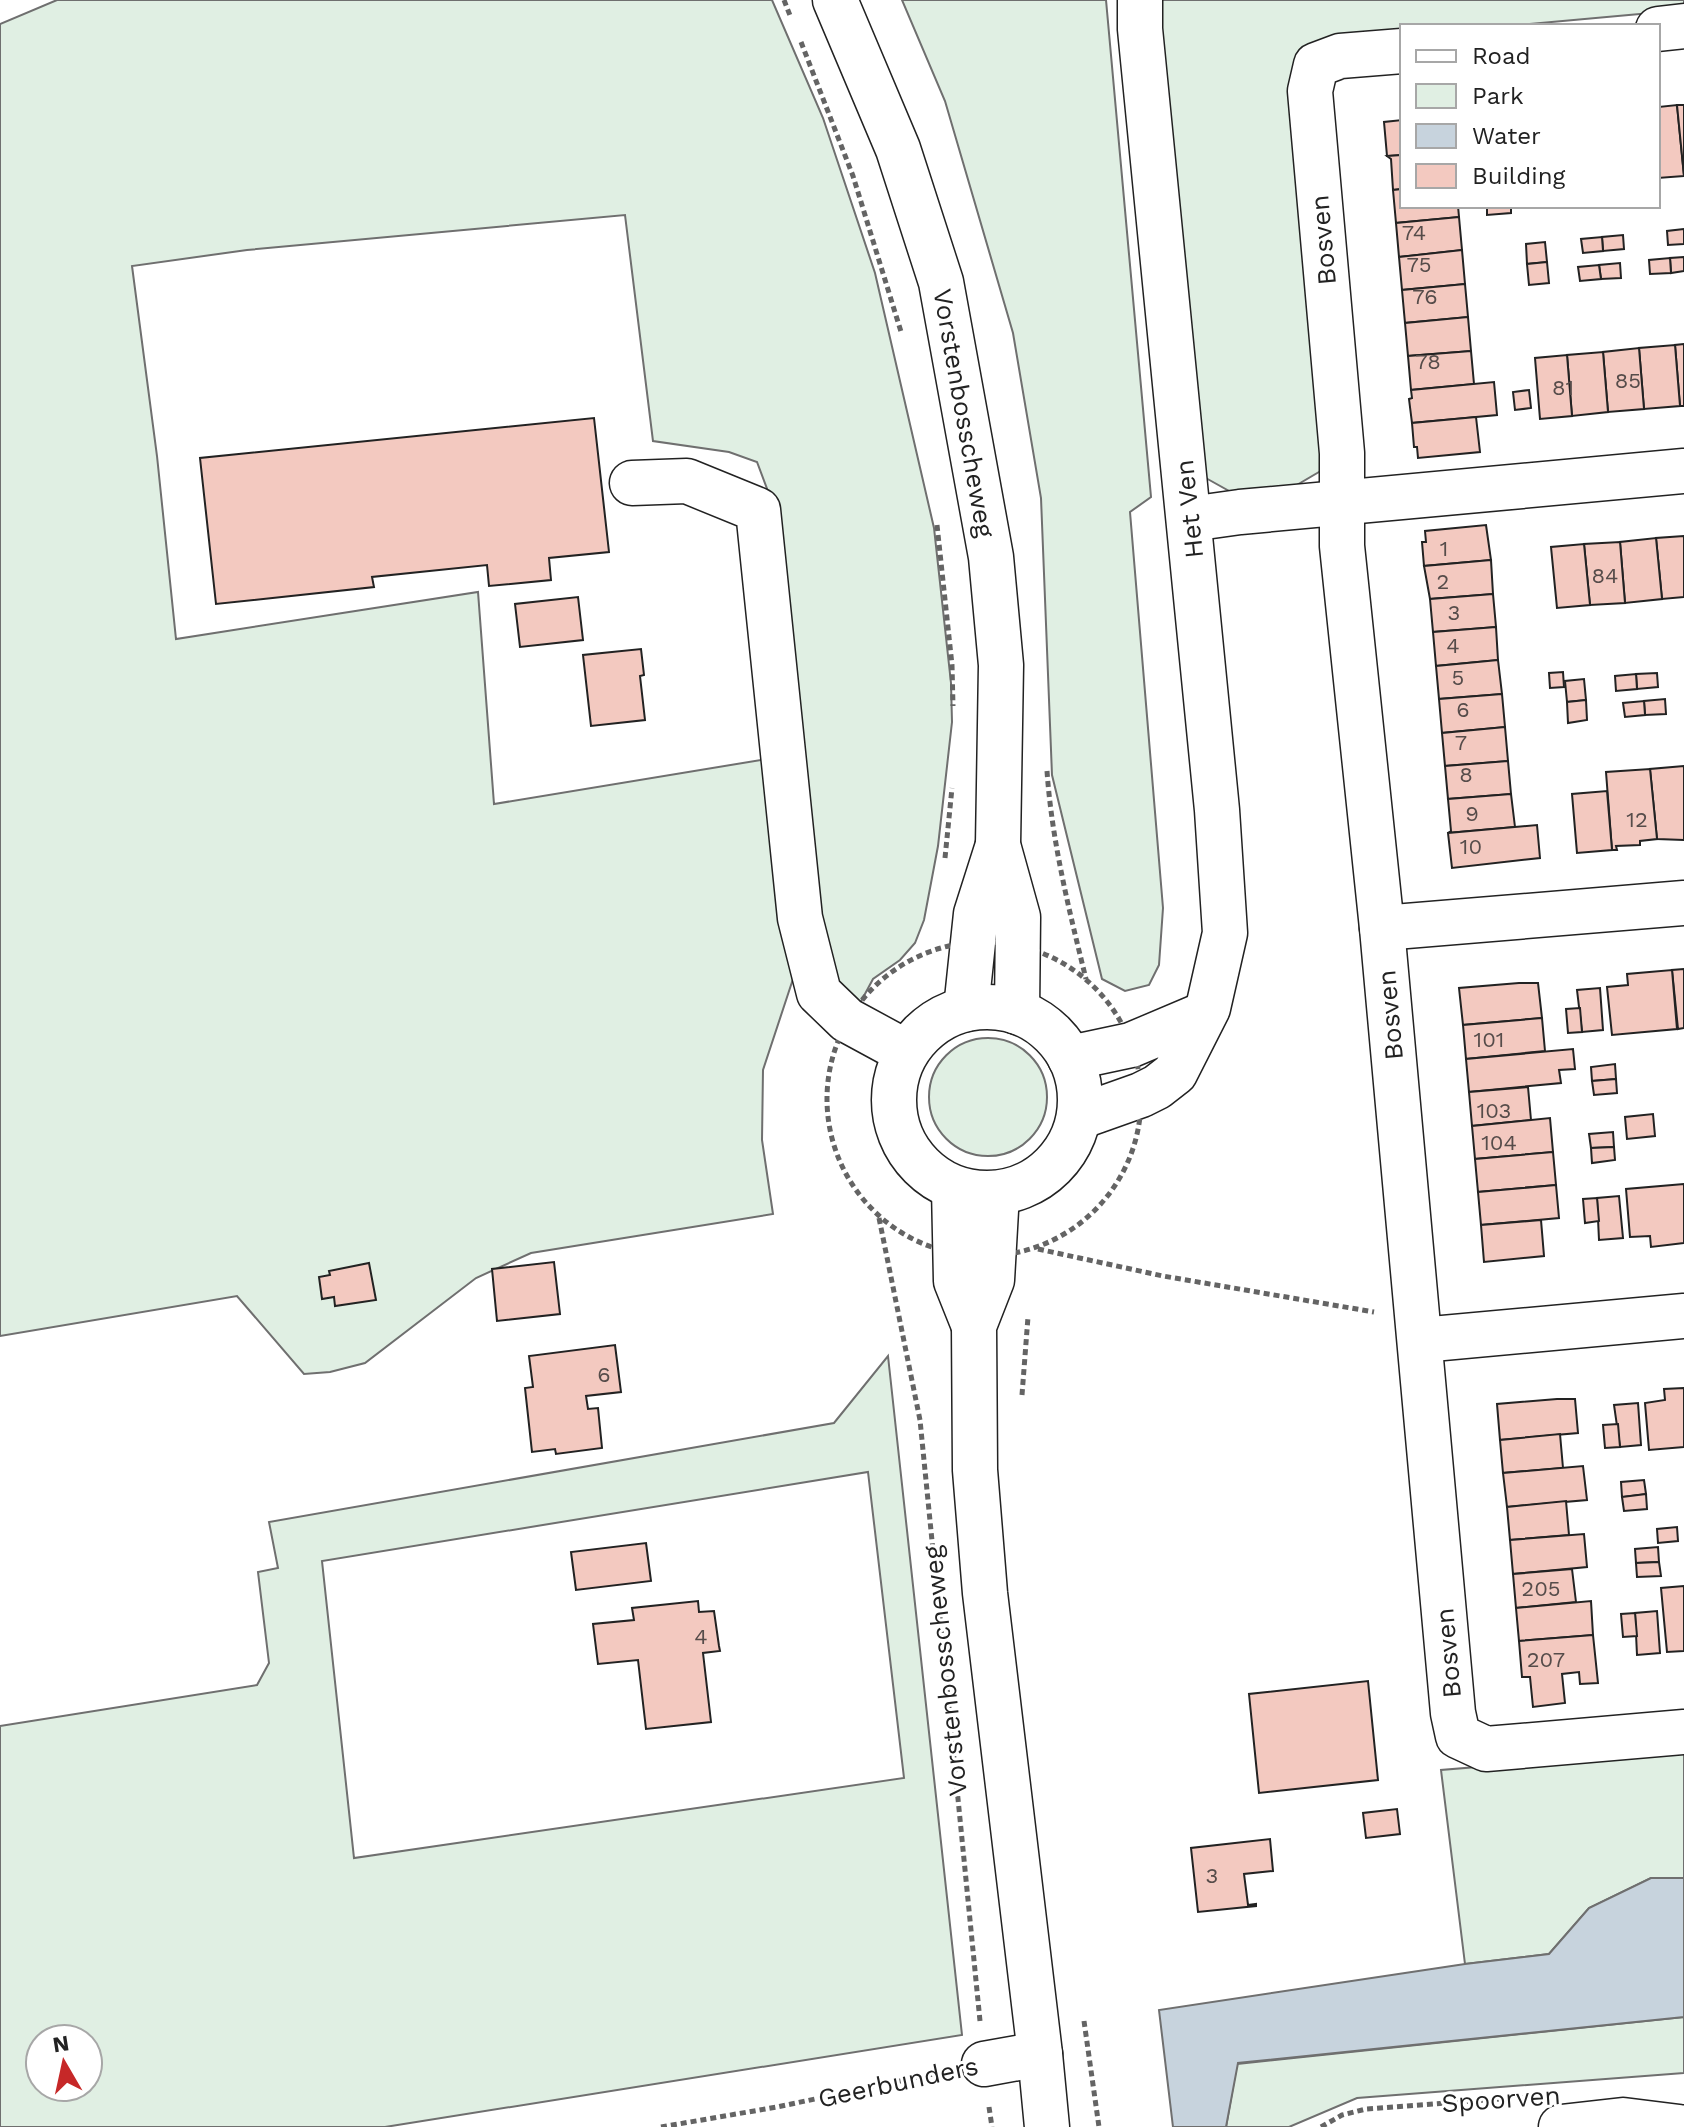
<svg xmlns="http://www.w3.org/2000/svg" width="1684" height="2127" font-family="'Work Sans',sans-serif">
	<rect width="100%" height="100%" fill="#fff"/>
	<!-- green -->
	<g fill="#e0efe3" stroke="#6f6f6f" stroke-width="2" fill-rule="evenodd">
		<path d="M57 0H772L823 118 875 273 934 528 951 683 952 722 938 846 924 920 915 943 900 960 873 979 858 1007 816 958 769 494 757 462 729 452 653 441 625 215 247 250 132 266 157 456 176 639 478 592 494 804 767 759 793 979 763 1070 762 1140 773 1214 531 1253 476 1278 365 1363 330 1372 304 1374 237 1296 0 1336V24Z"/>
		<path d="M902 0H1106L1151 497 1130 512 1163 908 1159 965 1149 985 1125 991 1102 979 1052 775 1041 498 1013 333 945 101Z"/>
		<path d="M1162 0H1684V10L1506 26H1402V35L1321 54 1324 469 1295 486 1231 492 1204 477 1162 35Z"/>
		<circle cx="988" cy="1097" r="59"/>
		<path d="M888 1356 962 2035 385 2127H0V1726L257 1685 269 1663 258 1572 278 1568 269 1522 834 1423ZM868 1472 904 1778 354 1858 322 1561ZM40 2039H88V2087H40Z"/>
		<path d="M1684 1750V1878H1651L1589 1908 1549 1954 1465 1964 1441 1770Z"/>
		<path d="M1684 2017V2073L1357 2098 1289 2127H1226L1237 2064Z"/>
	</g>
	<!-- water -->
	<path fill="#c7d3dd" stroke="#6f6f6f" stroke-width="2" d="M1651 1878H1684V2017L1238 2063 1226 2127H1173L1159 2010 1465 1964 1549 1954 1589 1908Z"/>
	<!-- building -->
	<g fill="#f3c9c0" stroke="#222" stroke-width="2">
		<path d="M1658 103 1659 107 1677 105 1684 176 1658 178Z"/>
		<path d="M1677 105H1684V176Z"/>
		<path d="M1402 120V155L1387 156 1384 122Z"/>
		<path d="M1402 155V189L1393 190 1391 159 1387 156Z"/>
		<path d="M1402 189V206H1458L1459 217 1396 223 1393 190Z"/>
		<path d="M1487 206H1511V213L1487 215Z"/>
		<path d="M1459 217 1462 250 1399 257 1396 223Z"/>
		<path d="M1684 229V244L1668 245 1667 231Z"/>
		<path d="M1623 235 1624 249 1603 251 1602 237Z"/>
		<path d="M1602 237 1603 251 1583 253 1581 239Z"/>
		<path d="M1545 242 1547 262 1527 264 1526 244Z"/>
		<path d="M1462 250 1465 284 1402 290 1399 257Z"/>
		<path d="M1684 257V271L1671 273 1670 258Z"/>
		<path d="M1670 258 1671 273 1650 274 1649 260Z"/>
		<path d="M1547 262 1549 283 1529 285 1527 264Z"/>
		<path d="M1620 263 1621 278 1601 279 1599 265Z"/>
		<path d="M1599 265 1601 279 1580 281 1578 267Z"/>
		<path d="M1465 284 1468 317 1405 323 1402 290Z"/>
		<path d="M1468 317 1471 351 1408 356 1405 323Z"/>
		<path d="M1684 344V406H1680L1675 345Z"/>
		<path d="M1675 345 1680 406 1644 409 1639 348Z"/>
		<path d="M1639 348 1644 409 1608 412 1603 352Z"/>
		<path d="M1471 351 1474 384 1411 390 1408 356Z"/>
		<path d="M1603 352 1608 412 1572 416 1567 355Z"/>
		<path d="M1567 355 1572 416 1540 419 1535 358Z"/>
		<path d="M1494 382 1497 415 1412 423 1409 399 1412 398 1411 390Z"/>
		<path d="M1529 390 1531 408 1515 410 1513 392Z"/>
		<path d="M1476 417 1480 452 1418 458 1417 447H1414L1412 423Z"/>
		<path d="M594 418 609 552 549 558 551 580 489 586 487 565 372 577 374 587 216 604 200 458Z"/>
		<path d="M1486 525 1491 560 1424 566 1422 542H1426L1425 531Z"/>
		<path d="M1684 536V597L1662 599 1656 538Z"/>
		<path d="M1656 538 1662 599 1625 603 1620 542Z"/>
		<path d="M1620 542 1625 603 1590 605 1584 544Z"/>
		<path d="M1584 544 1590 605 1557 608 1551 547Z"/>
		<path d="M1491 560 1493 594 1430 599 1424 566Z"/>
		<path d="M1493 594 1496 627 1433 632 1430 599Z"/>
		<path d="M578 597 583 640 520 647 515 604Z"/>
		<path d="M1496 627 1498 660 1436 666 1433 632Z"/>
		<path d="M641 649 644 675 640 676 645 720 591 726 583 655Z"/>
		<path d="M1498 660 1502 694 1439 699 1436 666Z"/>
		<path d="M1563 672 1564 687 1550 688 1549 673Z"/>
		<path d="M1657 673 1658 687 1637 689 1636 674Z"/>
		<path d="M1636 674 1637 689 1616 691 1615 676Z"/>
		<path d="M1584 679 1586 700 1567 702 1565 681Z"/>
		<path d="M1502 694 1505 727 1442 733 1439 699Z"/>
		<path d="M1665 699 1666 714 1645 715 1644 701Z"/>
		<path d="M1586 700 1587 720 1568 723 1567 702Z"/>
		<path d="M1644 701 1645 715 1625 717 1623 703Z"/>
		<path d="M1505 727 1508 761 1445 766 1442 733Z"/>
		<path d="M1508 761 1511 794 1448 799 1445 766Z"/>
		<path d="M1684 766V840L1657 839 1650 769Z"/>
		<path d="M1650 769 1657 839 1640 841V845L1616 846 1617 850H1612L1606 772Z"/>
		<path d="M1607 791 1612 850 1577 853 1572 794Z"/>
		<path d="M1511 794 1515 827 1448 833 1451 831 1448 799Z"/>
		<path d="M1537 825 1540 858 1452 868 1448 833Z"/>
		<path d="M1684 969V1028L1678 1029 1672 970Z"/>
		<path d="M1672 970 1677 1029 1612 1035 1607 987 1628 985 1627 974Z"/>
		<path d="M1519 983H1538L1542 1018 1463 1025 1459 988Z"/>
		<path d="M1600 988 1603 1030 1582 1032 1577 990Z"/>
		<path d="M1580 1008 1582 1032 1568 1033 1566 1009Z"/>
		<path d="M1542 1018 1545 1051 1466 1059 1463 1025Z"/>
		<path d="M1573 1049 1575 1069 1559 1070 1561 1083 1469 1092 1466 1059Z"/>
		<path d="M1615 1064 1616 1079 1592 1081 1591 1067Z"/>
		<path d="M1616 1079 1617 1093 1594 1095 1592 1081Z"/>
		<path d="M1528 1087 1531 1120 1472 1126 1469 1092Z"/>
		<path d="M1653 1114 1655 1136 1627 1139 1625 1117Z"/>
		<path d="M1550 1118 1553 1152 1475 1159 1472 1126Z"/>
		<path d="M1613 1132 1614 1147 1591 1148 1589 1134Z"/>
		<path d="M1614 1147 1615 1160 1592 1163 1591 1148Z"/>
		<path d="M1553 1152 1556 1185 1478 1192 1475 1159Z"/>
		<path d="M1684 1184V1243L1651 1247 1650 1236 1630 1237 1626 1189Z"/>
		<path d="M1556 1185 1559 1218 1481 1225 1478 1192Z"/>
		<path d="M1619 1196 1623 1238 1599 1240 1597 1198Z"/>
		<path d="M1597 1198 1599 1221 1585 1223 1583 1199Z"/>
		<path d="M1541 1220 1544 1256 1484 1262 1481 1225Z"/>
		<path d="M554 1262 560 1314 497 1321 492 1269Z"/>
		<path d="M369 1263 376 1300 335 1306 334 1297 322 1299 319 1277 330 1275 329 1271Z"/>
		<path d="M615 1345 621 1392 586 1396 588 1409 598 1408 602 1448 556 1454 555 1449 532 1452 525 1388 533 1387 529 1356Z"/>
		<path d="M1684 1388V1447L1649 1450 1645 1403 1665 1400 1664 1389Z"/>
		<path d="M1557 1399H1575L1578 1433 1500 1440 1497 1404Z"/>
		<path d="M1638 1403 1641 1445 1620 1447 1614 1405Z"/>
		<path d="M1618 1424 1620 1447 1605 1448 1603 1425Z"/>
		<path d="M1560 1434 1563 1468 1503 1473 1500 1440Z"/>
		<path d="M1583 1466 1587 1500 1507 1507 1503 1473Z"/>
		<path d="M1644 1480 1646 1494 1622 1497 1621 1482Z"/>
		<path d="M1646 1494 1647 1509 1624 1511 1622 1497Z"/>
		<path d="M1566 1501 1569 1535 1510 1540 1507 1507Z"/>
		<path d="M1677 1527 1678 1541 1658 1543 1657 1529Z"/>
		<path d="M1584 1534 1587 1567 1513 1574 1510 1540Z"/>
		<path d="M646 1543 651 1581 576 1590 571 1552Z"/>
		<path d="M1658 1547 1659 1562 1636 1563 1635 1549Z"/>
		<path d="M1659 1562 1661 1576 1637 1577 1636 1563Z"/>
		<path d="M1572 1569 1576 1602 1516 1608 1513 1574Z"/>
		<path d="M1684 1586V1651L1667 1652 1661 1588Z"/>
		<path d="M698 1601 699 1612 714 1611 719 1646 720 1651 703 1653 711 1722 646 1729 638 1660 598 1664 593 1624 634 1620 632 1608Z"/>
		<path d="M1591 1601 1593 1635 1519 1641 1516 1608Z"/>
		<path d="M1657 1611 1660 1653 1637 1655 1635 1613Z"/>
		<path d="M1635 1613 1637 1636 1623 1637 1621 1614Z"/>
		<path d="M1593 1635 1598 1683 1580 1684 1579 1672 1562 1674 1565 1703 1533 1707 1530 1677H1522L1519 1641Z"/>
		<path d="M1368 1681 1378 1780 1259 1793 1249 1694Z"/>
		<path d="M1397 1809 1400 1834 1366 1838 1363 1813Z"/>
		<path d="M1270 1839 1273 1871 1244 1874 1248 1905 1256 1904V1906L1198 1912 1191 1848Z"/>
	</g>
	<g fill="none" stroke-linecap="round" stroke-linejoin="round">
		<defs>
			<g id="minor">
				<path d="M835 0 898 149 941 282 991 557 1001 665 998 845 1018 917 1017 1012"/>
				<path d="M1658 29 1684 26"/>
				<path d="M1402 51 1340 56 1316 65 1310 91 1342 453V546L1382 928 1453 1713 1458 1736 1486 1749 1684 1732"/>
				<path d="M632 483 687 481 758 510 800 918 819 993 847 1020 906 1052"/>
				<path d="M1190 519 1240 512 1684 471"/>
				<path d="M1382 928 1684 903"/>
				<circle cx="987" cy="1100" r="93"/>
				<path d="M966 1009 976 914 998 845"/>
				<path d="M1070 1058 1131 1045 1202 1015"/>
				<path d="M1079 1117 1141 1095 1157 1087 1175 1073 1208 1008 1225 933 1217 810 1140 29V0"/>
				<path d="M954 1188 956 1281 974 1326"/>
				<path d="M997 1193 992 1280 974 1326 975 1470 985 1593 1040 2054 1047 2127"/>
				<path d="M1421 1340 1684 1316"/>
				<path d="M984 2064 1040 2054"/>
				<path d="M1561 2127 1623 2120 1679 2127"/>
			</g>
		</defs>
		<!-- minor casing -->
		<use href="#minor" stroke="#222" stroke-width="47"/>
		<!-- path -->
		<g stroke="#646464" stroke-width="5" stroke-dasharray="6 4" stroke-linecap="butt">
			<path d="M784 0 791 18"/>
			<path d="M801 42 853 176 902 335"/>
			<path d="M937 525 952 665 953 706"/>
			<path d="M1047 771C1052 842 1069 910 1086 979"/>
			<path d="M945 858 952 788"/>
			<circle cx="984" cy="1099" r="157"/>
			<path d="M879 1218 920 1420 935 1571"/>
			<path d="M1038 1249 1163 1276 1374 1312"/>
			<path d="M1022 1395 1028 1317"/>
			<path d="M940 1617 980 2021"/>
			<path d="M1084 2021 1099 2127"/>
			<path d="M989 2107 992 2127"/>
			<path d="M661 2127 777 2107 943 2072"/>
			<path d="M1321 2127 1342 2115 1366 2109 1528 2097"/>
		</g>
		<!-- minor -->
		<use href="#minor" stroke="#fff" stroke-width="44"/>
	</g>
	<g text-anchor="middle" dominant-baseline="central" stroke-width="6" stroke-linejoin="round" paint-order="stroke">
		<!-- number labels -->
		<g font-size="22" fill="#564c4a">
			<text x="1414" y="232">74</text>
			<text x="1419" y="264">75</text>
			<text x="1425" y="296">76</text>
			<text x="1428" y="361">78</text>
			<text x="1628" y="380">85</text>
			<text x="1563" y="387">81</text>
			<text x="1444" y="548">1</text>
			<text x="1605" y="575">84</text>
			<text x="1443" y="581">2</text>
			<text x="1454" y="612">3</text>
			<text x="1453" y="645">4</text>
			<text x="1458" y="677">5</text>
			<text x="1463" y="709">6</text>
			<text x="1461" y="742">7</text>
			<text x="1466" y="774">8</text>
			<text x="1472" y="813">9</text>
			<text x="1637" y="819">12</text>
			<text x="1471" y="846">10</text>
			<text x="1489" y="1039">101</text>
			<text x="1494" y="1110">103</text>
			<text x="1499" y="1142">104</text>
			<text x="604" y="1374">6</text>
			<text x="1541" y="1588">205</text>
			<text x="701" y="1636">4</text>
			<text x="1546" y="1659">207</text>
			<text x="1212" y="1875">3</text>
		</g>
		<!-- street labels -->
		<g font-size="26" fill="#222" stroke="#fff">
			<text transform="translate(1323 240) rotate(-95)">Bosven</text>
			<text transform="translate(964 413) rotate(80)">Vorstenbosscheweg</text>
			<text transform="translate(1189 509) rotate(-96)">Het Ven</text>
			<text transform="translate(1390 1015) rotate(-95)">Bosven</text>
			<text transform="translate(1448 1653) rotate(-95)">Bosven</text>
			<text transform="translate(945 1671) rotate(-96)">Vorstenbosscheweg</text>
			<text transform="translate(898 2082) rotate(-12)">Geerbunders</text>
			<text transform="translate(1501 2099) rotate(-4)">Spoorven</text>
		</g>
	</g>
	<!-- legend -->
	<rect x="1400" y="24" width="260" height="184" fill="#ffffff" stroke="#a7a7a7" stroke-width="2"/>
	<rect x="1416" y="50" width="40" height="12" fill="#ffffff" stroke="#a7a7a7" stroke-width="2"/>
	<text x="1472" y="64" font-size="24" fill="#222222">Road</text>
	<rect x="1416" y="84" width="40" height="24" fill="#e0efe3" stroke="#a7a7a7" stroke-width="2"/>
	<text x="1472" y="104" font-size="24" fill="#222222">Park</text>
	<rect x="1416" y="124" width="40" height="24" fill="#c7d3dd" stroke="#a7a7a7" stroke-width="2"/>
	<text x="1472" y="144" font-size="24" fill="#222222">Water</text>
	<rect x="1416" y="164" width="40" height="24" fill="#f3c9c0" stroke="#a7a7a7" stroke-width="2"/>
	<text x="1472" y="184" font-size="24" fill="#222222">Building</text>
	<!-- north arrow -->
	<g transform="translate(64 2063) rotate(351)"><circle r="38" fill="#ffffff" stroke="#a7a7a7" stroke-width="2"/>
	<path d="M0-6L14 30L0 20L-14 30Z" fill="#c62828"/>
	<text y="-12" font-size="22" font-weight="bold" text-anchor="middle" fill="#222222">N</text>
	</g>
</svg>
